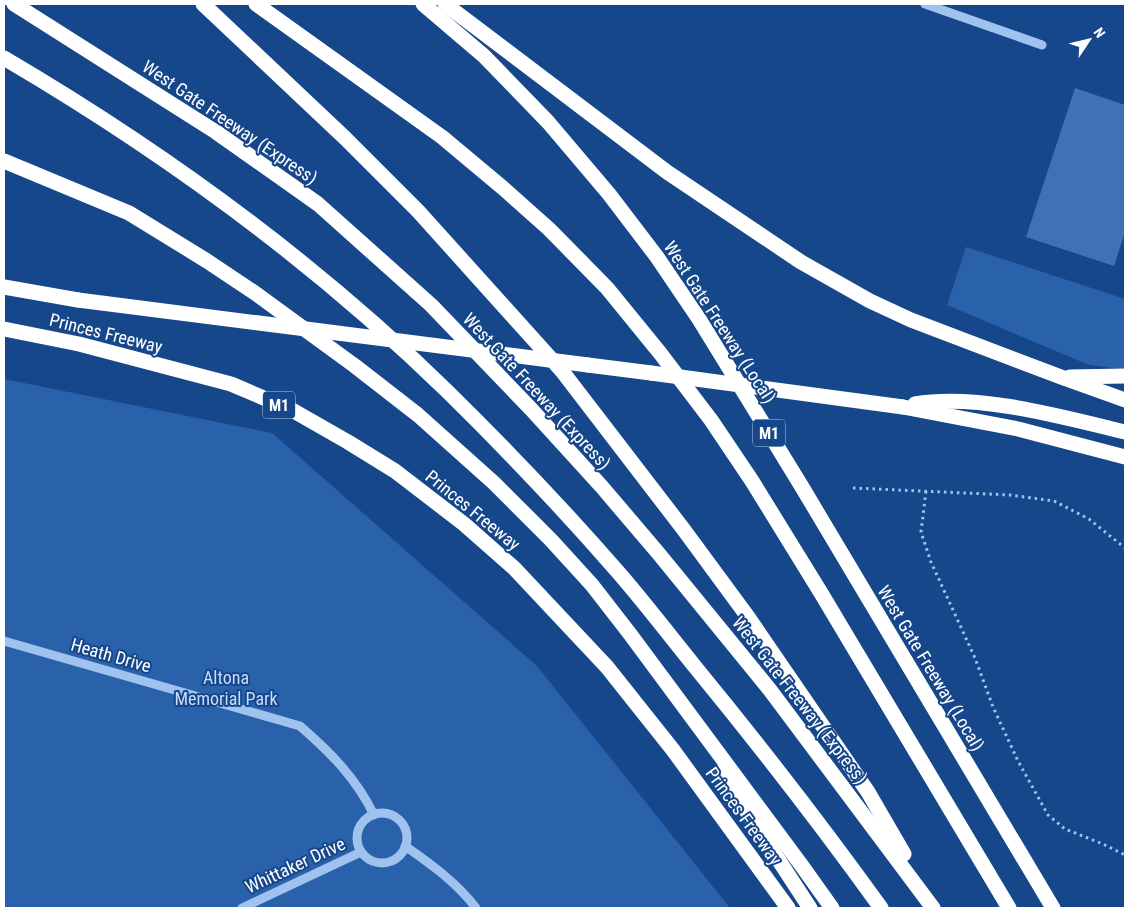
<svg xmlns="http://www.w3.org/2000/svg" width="1129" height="912" font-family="'Roboto Condensed',sans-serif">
	<rect width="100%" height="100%" fill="#17478b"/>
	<!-- green -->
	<g fill="#2961aa">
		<path d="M966 247 1125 299V368L1121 369 1089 365 947 305Z"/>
		<path d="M4 379 272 433 537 666 730 908H4Z"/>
	</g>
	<!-- building -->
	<path fill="#3f71b4" d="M1075 88 1125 105V232L1114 266 1026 237Z"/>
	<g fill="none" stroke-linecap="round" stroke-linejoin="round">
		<!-- path -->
		<g stroke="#a0c2ef" stroke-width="3" stroke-dasharray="2.5 4" stroke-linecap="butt">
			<path d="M853 488 1010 495 1054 501 1089 519 1125 548"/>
			<path d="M926 491 921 532 931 562 975 658 993 707 1018 761 1048 815 1065 829 1103 844 1125 855"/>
		</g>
		<!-- minor -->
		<g stroke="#a0c2ef" stroke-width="9">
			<path d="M925 4 1042 45"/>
			<path d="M4 641 300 726C331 753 356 778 374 815"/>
			<circle cx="382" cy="838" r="25"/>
			<path d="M405 846C431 864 457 883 476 908"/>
			<path d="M242 908 361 852"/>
		</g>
		<!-- highway -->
		<g stroke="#fff" stroke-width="15">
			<path d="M14 4 216 132 318 204 431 305 531 409 602 487 659 554 770 690 933 908"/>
			<path d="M203 4 345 138 418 211 562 371 684 530 748 617 868 792 904 854"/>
			<path d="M256 4 442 137 503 188 549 229 607 288 660 353 711 420 752 481 821 593 1009 908"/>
			<path d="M423 4 484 56 548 122 609 194 657 257 699 319 802 487 1053 908"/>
			<path d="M445 4 667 172 801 262 870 301 911 320 1061 377 1125 400"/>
			<path d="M4 58C164 152 315 262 448 392 507 450 564 510 618 572 645 603 670 636 696 668 760 746 822 826 881 908"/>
			<path d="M4 161 129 213 207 261 255 293 355 366 418 415 494 483 551 540 592 585 630 634 802 866 832 908"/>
			<path d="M4 287 78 300"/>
			<path d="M4 329 79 344 231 384 292 410 348 442 395 471 464 524 514 568 607 667 673 750 788 908"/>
			<path d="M588 365 651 373"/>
			<path d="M1070 377 1125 376"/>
			<path d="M915 404C977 393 1063 417 1125 432"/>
			<path d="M903 407 1018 429 1125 457"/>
			<path d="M721 772 810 908"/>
		</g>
		<!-- highway-bridge -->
		<g stroke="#fff" stroke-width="15">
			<path d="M78 300 588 365"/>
			<path d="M651 373 903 407"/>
		</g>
	</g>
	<g text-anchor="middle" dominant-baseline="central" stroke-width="4" stroke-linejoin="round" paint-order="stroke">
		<!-- shield labels -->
		<g fill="#17478b" stroke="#b9c8dc" stroke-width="1">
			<rect x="263" y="391.5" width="32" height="27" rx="4"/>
			<rect x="753" y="419.5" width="32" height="27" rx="4"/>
		</g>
		<g font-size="16" font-weight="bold" fill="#fff">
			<text x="279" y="405">M1</text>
			<text x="769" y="433">M1</text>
		</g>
		<!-- street labels -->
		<g font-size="18" fill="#fff" stroke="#17478b">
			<text transform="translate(230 122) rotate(34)">West Gate Freeway (Express)</text>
			<text transform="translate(720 322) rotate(57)">West Gate Freeway (Local)</text>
			<text transform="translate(106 333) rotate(14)">Princes Freeway</text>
			<text transform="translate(537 391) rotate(47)">West Gate Freeway (Express)</text>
			<text transform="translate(473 510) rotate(39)">Princes Freeway</text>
			<text transform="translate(111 655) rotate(16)">Heath Drive</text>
			<text transform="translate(931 668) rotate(59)">West Gate Freeway (Local)</text>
			<text transform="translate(800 700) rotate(52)">West Gate Freeway (Express)</text>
			<text transform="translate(744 816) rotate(54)">Princes Freeway</text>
			<text transform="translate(295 865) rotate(-25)">Whittaker Drive</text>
		</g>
		<!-- park labels -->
		<g font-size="18" fill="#c6ddfb" stroke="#17478b">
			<text x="226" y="677">Altona<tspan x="226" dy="21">Memorial Park</tspan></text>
		</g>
	</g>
	<!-- border -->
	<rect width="1129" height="912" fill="none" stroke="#ffffff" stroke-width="10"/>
	<!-- north arrow -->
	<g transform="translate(1089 40) rotate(55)" stroke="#17478b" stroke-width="4" paint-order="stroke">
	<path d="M0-4L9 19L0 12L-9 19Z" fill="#ffffff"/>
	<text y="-8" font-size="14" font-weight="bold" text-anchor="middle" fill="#ffffff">N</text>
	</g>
</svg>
